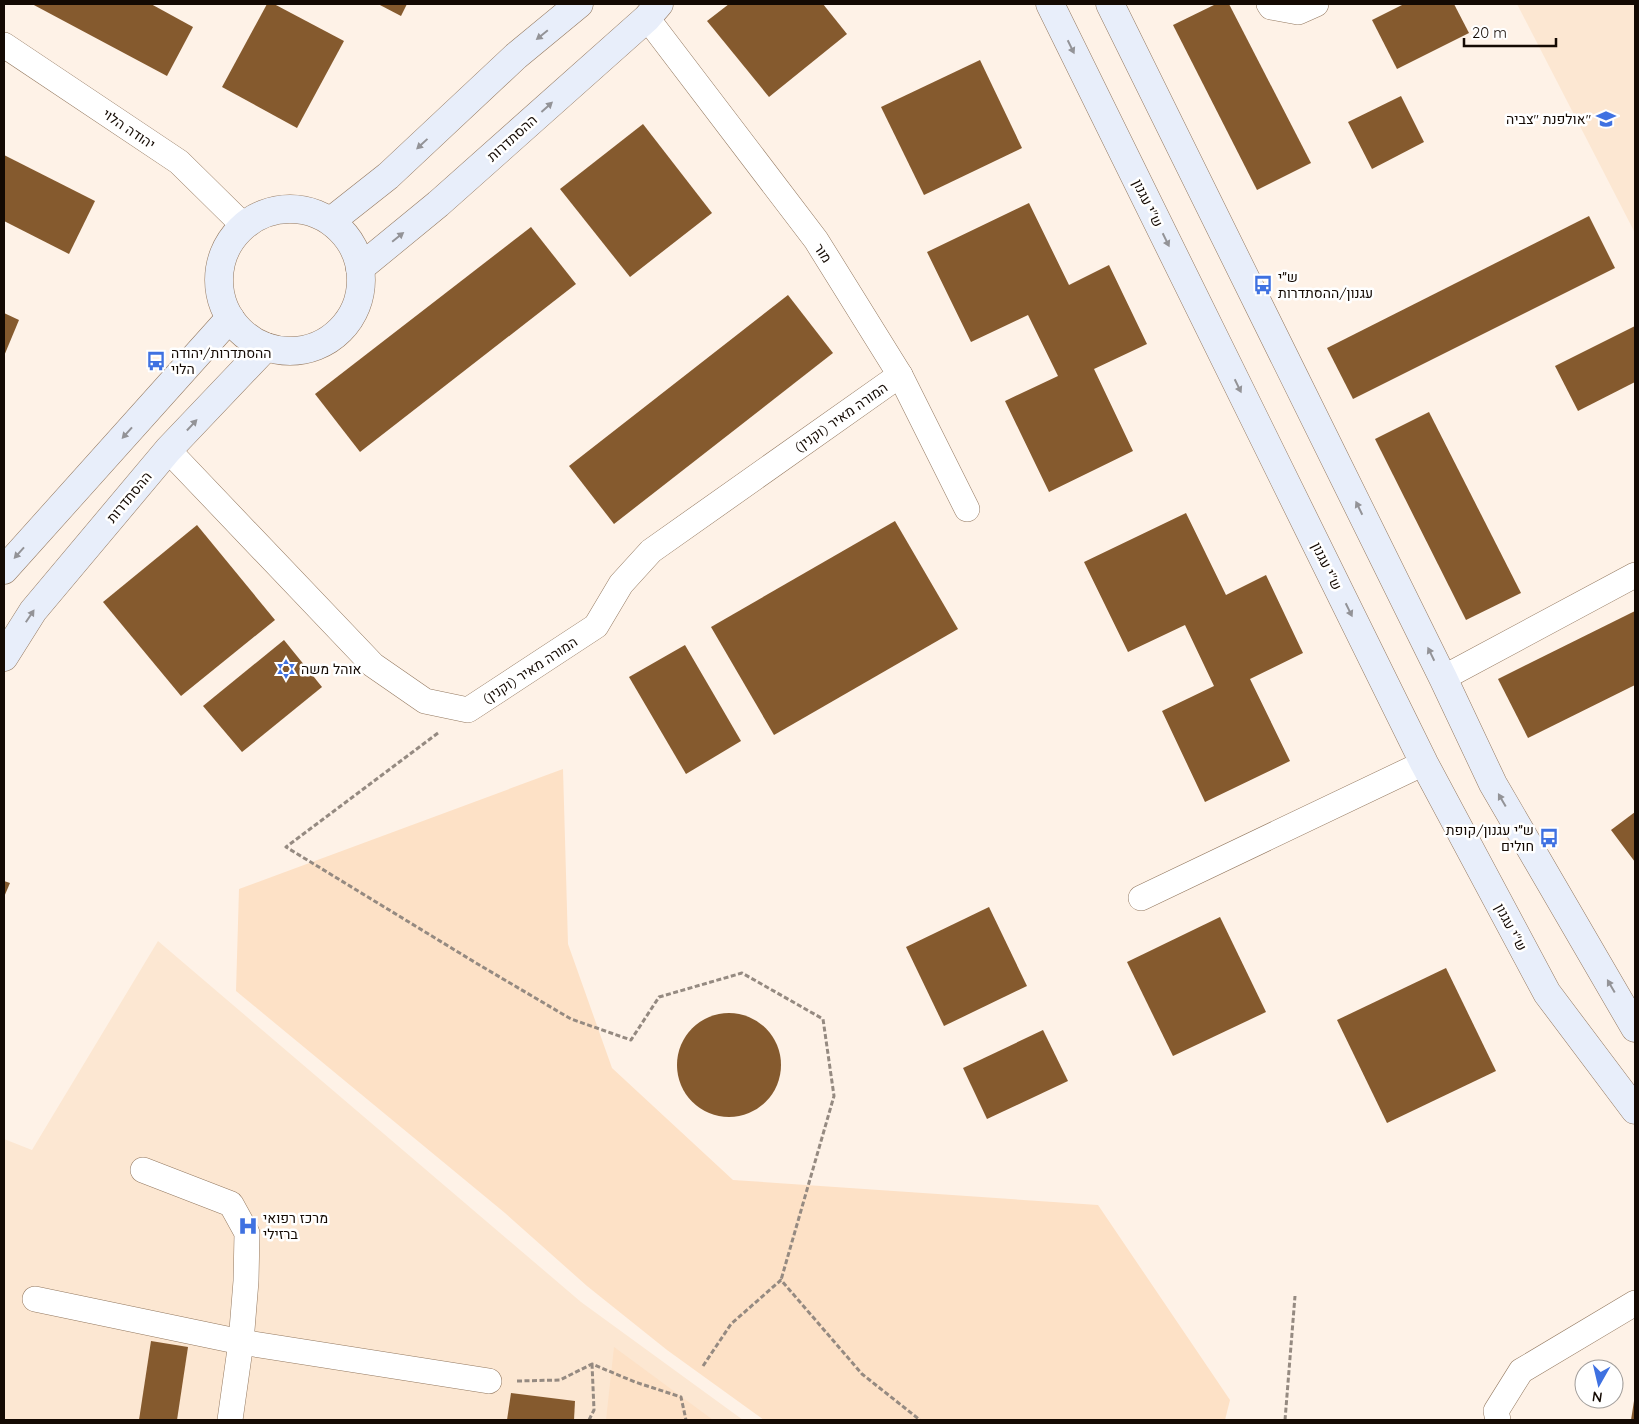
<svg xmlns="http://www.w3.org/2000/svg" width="1639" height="1424" font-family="Quicksand,Heebo,sans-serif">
	<rect width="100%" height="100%" fill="#fef2e7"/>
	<!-- built -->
	<g fill="#fce7d2">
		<path d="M1517 4H1635V233Z"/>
		<path d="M158 941 581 1302 743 1420H4V1139L32 1150Z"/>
	</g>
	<!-- green -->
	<g fill="#fde1c6">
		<path d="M563 769 568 944 612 1068 733 1180 1098 1205 1230 1400 1225 1420H764L667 1350 587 1286 505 1213 236 991 239 889Z"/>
		<path d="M614 1347 713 1420H606Z"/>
	</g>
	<!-- building -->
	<g fill="#855a2e">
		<path d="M32 4H151L193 27 167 76Z"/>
		<path d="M267 4H274L344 41 297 128 222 87Z"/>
		<path d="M378 4H407L401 16Z"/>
		<path d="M729 4H823L847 34 769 97 707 21Z"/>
		<path d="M1216 4H1229L1311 163 1257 190 1173 25Z"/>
		<path d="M1404 4H1454L1469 33 1397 69 1372 20Z"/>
		<path d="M980 60 1022 148 924 195 881 107Z"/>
		<path d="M1401 96 1424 142 1372 169 1348 122Z"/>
		<path d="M643 124 712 213 630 277 560 189Z"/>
		<path d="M4 155 95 201 69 254 4 221Z"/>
		<path d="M1029 203 1069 285 1109 265 1147 344 1094 369 1133 451 1049 492 1005 401 1058 376 1028 315 971 342 927 252Z"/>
		<path d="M1589 216 1615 268 1353 399 1327 348Z"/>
		<path d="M531 227 576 284 360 452 315 394Z"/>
		<path d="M788 295 833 353 614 524 569 466Z"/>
		<path d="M4 313 19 320 4 356Z"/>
		<path d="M1635 326V382L1578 411 1555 366Z"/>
		<path d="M1429 412 1521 593 1466 620 1375 439Z"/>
		<path d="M1186 513 1226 595 1266 575 1303 653 1250 679 1290 761 1205 802 1162 711 1214 686 1185 625 1128 652 1084 562Z"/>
		<path d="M895 521 958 629 774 735 711 627Z"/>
		<path d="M197 525 275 620 181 696 103 602Z"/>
		<path d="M1635 611V685L1528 738 1498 679Z"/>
		<path d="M284 640 322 687 242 752 203 706Z"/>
		<path d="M685 645 741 741 686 774 629 677Z"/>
		<path d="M1635 812V862L1611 830Z"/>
		<path d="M4 881 10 883 4 897Z"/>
		<path d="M989 907 1027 986 944 1026 906 947Z"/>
		<path d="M1220 917 1266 1012 1173 1056 1127 962Z"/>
		<path d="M1446 968 1496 1071 1387 1123 1337 1020Z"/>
		<circle cx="729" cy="1065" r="52"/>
		<path d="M1043 1030 1068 1081 987 1119 963 1068Z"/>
		<path d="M151 1341 188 1347 177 1420H139Z"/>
		<path d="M511 1393 575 1401 574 1420H507Z"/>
		<path d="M1634 1401 1635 1420H1631Z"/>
	</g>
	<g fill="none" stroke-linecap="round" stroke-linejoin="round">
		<defs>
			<g id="street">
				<path d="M1269 4 1271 7 1298 12 1316 4"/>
				<path d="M647 18 816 240 900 375 967 509"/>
				<path d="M4 45 179 162 243 225"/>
				<path d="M168 450 373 665 425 701 468 710 596 626 621 584 651 551 900 375"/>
				<path d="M1443 678 1635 575"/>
				<path d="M1141 898 1424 763"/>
				<path d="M143 1170 231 1204 247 1233 246 1281 241 1342 230 1420"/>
				<path d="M35 1299 241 1342 489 1381"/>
				<path d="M1498 1420 1496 1411 1521 1371 1635 1303"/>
			</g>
			<g id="secondary">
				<path d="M1050 4 1424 763 1547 993 1635 1110"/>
				<path d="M1110 4 1443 678 1493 784 1635 1028"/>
				<circle cx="290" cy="280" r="71"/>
				<path d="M331 221 388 176 516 56 579 4"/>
				<path d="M360 268 438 204 647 18 659 4"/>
				<path d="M4 570 230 318"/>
				<path d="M4 657 33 611 168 450 266 347"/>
			</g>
		</defs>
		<!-- street casing -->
		<use href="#street" stroke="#93785f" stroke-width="26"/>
		<!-- secondary casing -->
		<use href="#secondary" stroke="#93785f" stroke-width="29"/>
		<!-- path -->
		<g stroke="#958a81" stroke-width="3" stroke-dasharray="5 2.5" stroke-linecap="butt">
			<path d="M438 733 286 847 476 963 571 1019 631 1040 659 997 742 973 823 1019 834 1096 781 1280"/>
			<path d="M703 1366 731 1324 781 1280 862 1374 920 1420"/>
			<path d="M517 1381 560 1380 592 1364 635 1382 681 1397 686 1420"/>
			<path d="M589 1420 594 1410 592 1364"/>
			<path d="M1285 1420 1295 1296"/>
		</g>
		<!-- street -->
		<use href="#street" stroke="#fff" stroke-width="25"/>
		<!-- secondary -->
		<use href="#secondary" stroke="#e8eefa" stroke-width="28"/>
	</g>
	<!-- one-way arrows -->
	<defs><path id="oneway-solid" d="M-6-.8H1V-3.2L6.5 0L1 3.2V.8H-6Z" transform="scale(1.25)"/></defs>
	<g fill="#939397">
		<use href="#oneway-solid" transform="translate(542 35) rotate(141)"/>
		<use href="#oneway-solid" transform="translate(1071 47) rotate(64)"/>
		<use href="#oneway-solid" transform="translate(547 107) rotate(-42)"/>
		<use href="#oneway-solid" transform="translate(422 144) rotate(137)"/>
		<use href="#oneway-solid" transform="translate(398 237) rotate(-39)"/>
		<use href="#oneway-solid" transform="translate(1166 240) rotate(64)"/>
		<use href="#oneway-solid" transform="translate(1238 386) rotate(64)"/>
		<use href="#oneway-solid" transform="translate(192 425) rotate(-47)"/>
		<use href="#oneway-solid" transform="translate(127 433) rotate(132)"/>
		<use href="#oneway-solid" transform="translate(1359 508) rotate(-116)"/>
		<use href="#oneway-solid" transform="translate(19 553) rotate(132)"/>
		<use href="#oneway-solid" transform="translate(1349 610) rotate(64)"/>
		<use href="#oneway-solid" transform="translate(30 616) rotate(-56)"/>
		<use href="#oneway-solid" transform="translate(1431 654) rotate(-116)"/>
		<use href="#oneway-solid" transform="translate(1502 800) rotate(-120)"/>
		<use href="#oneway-solid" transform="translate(1611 986) rotate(-120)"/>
	</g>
	<!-- icons -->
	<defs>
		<symbol id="school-bare" viewBox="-9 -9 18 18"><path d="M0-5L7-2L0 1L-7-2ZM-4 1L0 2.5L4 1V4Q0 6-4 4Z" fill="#3f71e1" stroke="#fff" stroke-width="2.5" paint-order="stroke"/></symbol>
		<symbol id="bus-bare" viewBox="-9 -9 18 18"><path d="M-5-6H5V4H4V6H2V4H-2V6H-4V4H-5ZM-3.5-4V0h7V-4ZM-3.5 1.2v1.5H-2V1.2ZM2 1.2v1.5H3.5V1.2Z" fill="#3f71e1" stroke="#fff" stroke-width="2.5" paint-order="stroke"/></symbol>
		<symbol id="synagogue-bare" viewBox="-9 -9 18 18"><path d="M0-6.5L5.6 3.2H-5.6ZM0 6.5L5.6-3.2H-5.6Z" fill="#3f71e1" stroke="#fff" stroke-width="2.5" paint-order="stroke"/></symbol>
		<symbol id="hospital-bare" viewBox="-9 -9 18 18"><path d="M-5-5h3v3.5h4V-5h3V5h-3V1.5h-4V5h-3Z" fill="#3f71e1" stroke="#fff" stroke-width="2.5" paint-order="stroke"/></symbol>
	</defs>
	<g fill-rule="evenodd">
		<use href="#school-bare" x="1592" y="105" width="28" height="28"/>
		<use href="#bus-bare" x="1249" y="271" width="28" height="28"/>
		<use href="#bus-bare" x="142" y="347" width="28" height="28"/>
		<use href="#synagogue-bare" x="272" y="655" width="28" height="28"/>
		<use href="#bus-bare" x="1535" y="824" width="28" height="28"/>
		<use href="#hospital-bare" x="234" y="1212" width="28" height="28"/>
	</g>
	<g text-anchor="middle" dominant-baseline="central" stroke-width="5" stroke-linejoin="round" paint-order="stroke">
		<!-- poi labels -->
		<g font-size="14" fill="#140a03" stroke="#fff" text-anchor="start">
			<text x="1591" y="119" text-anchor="end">אולפנת "צביה"</text>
			<text x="1278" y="277">ש״י<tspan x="1278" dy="16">עגנון/ההסתדרות</tspan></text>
			<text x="171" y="353">ההסתדרות/יהודה<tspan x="171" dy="16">הלוי</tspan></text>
			<text x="301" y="669">אוהל משה</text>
			<text x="1534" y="830" text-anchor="end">ש״י עגנון/קופת<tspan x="1534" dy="16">חולים</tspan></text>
			<text x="263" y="1218">מרכז רפואי<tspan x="263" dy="16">ברזילי</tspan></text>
		</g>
		<!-- street labels -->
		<g font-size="14" fill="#140a03" stroke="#fff">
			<text transform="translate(129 129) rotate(34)">יהודה הלוי</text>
			<text transform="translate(512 138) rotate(-42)">ההסתדרות</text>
			<text transform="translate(1148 203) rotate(64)">ש"י עגנון</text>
			<text transform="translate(823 253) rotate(57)">מור</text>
			<text transform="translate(841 417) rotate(-35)">המורה מאיר (וקנין)</text>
			<text transform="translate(129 497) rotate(-50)">ההסתדרות</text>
			<text transform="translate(1327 566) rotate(64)">ש"י עגנון</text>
			<text transform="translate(530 670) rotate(-33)">המורה מאיר (וקנין)</text>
			<text transform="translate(1511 927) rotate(62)">ש"י עגנון</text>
		</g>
	</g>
	<!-- border -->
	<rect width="1639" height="1424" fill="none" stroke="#140a03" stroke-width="10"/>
	<!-- north arrow -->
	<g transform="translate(1599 1384) rotate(188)"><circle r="24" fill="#ffffff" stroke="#a19d9a"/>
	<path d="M0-4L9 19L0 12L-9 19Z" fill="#3f71e1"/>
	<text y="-8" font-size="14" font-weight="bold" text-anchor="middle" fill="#140a03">N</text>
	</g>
	<!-- scale -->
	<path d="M1464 38v8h92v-8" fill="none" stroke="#140a03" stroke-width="2.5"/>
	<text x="1472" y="38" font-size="15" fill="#140a03" stroke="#ffffff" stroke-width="4" paint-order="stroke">20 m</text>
</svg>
